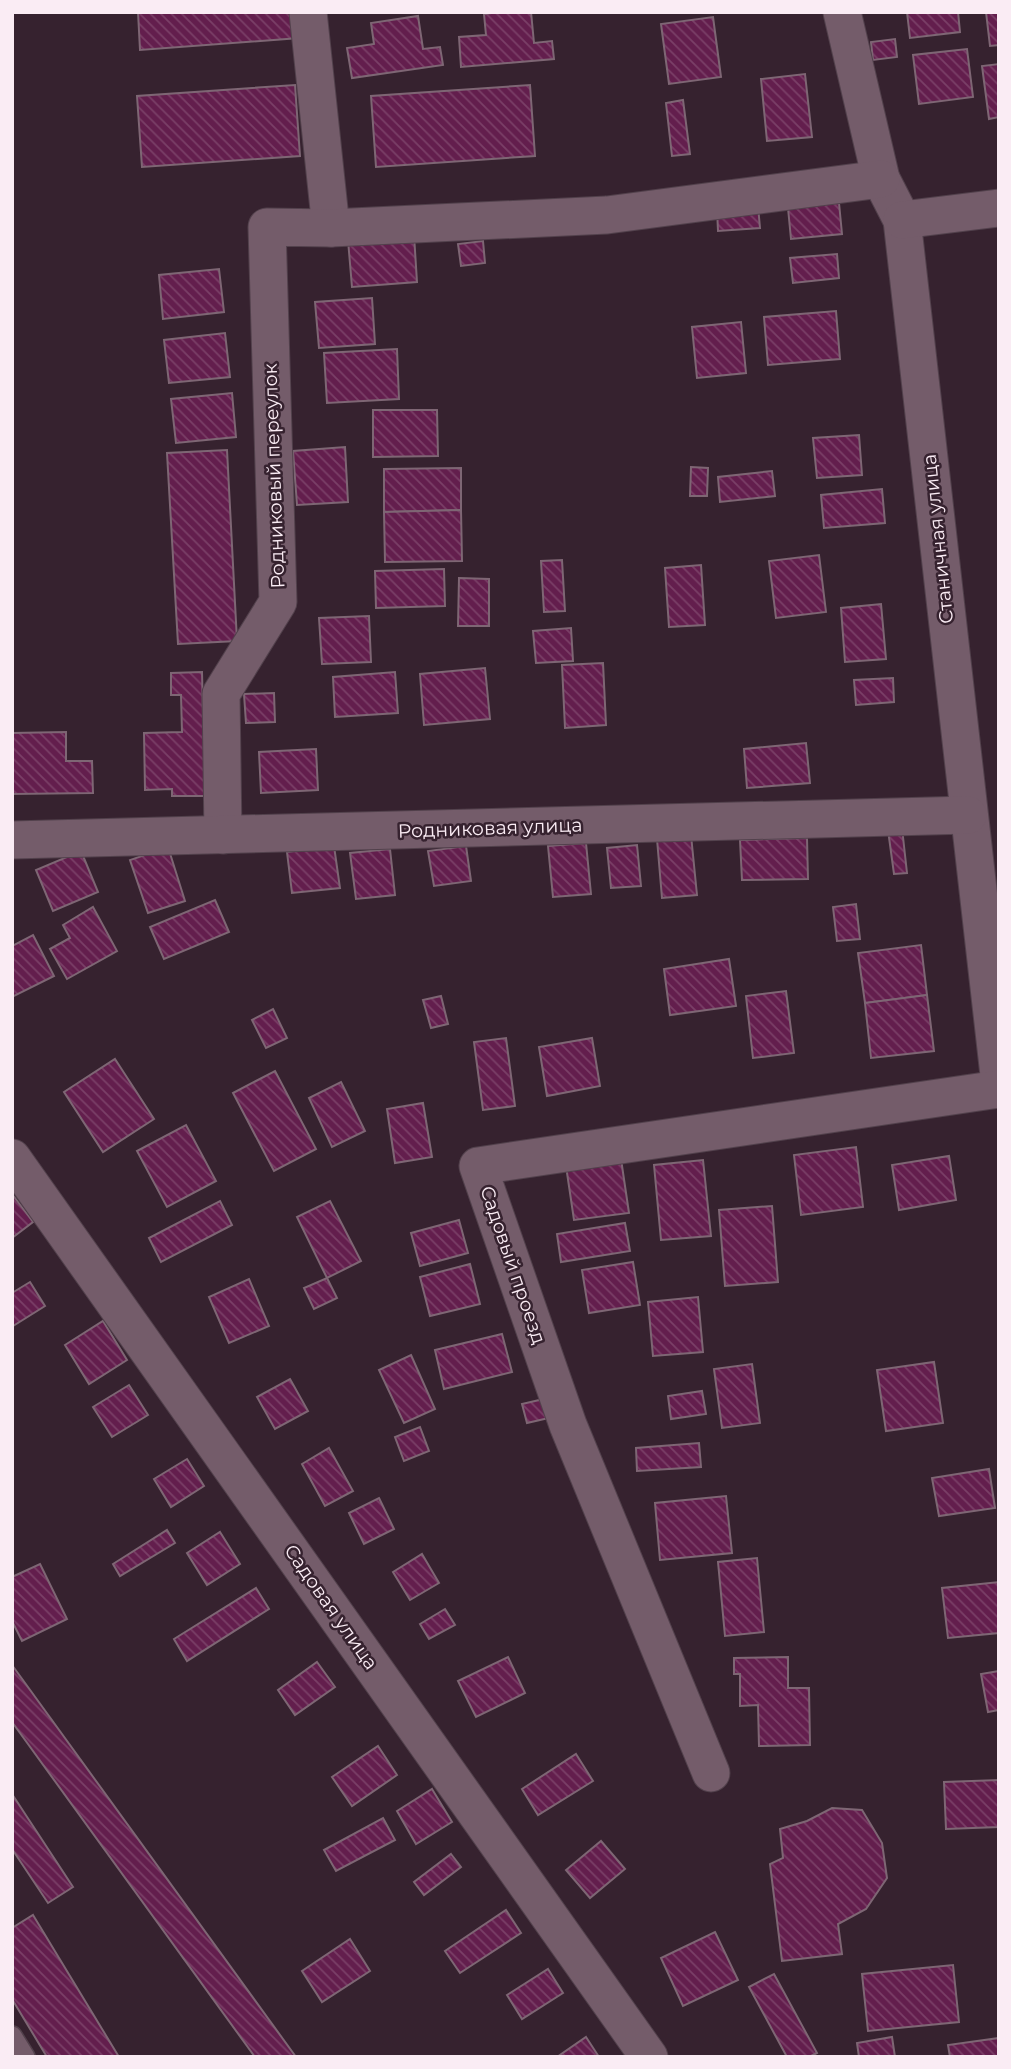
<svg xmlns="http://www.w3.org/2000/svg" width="1011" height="2069" font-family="Montserrat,sans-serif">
	<defs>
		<pattern id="building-back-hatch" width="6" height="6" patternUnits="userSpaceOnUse" patternTransform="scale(1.75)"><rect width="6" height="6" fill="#631e4d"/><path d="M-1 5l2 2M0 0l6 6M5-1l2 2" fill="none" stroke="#7a3f67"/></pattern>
	</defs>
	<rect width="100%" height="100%" fill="#36222f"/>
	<!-- building -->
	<g fill="url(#building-back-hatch)" stroke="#7e6674" stroke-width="2">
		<path d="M138 12H298L299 38 140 50Z"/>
		<path d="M499 12H531L534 43 552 41 554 59 461 67 459 37 486 35 484 14Z"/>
		<path d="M907 12H958L960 32 910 38Z"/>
		<path d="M986 12H999V45L990 46Z"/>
		<path d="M418 16 423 49 440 47 443 65 352 78 347 48 374 44 371 23Z"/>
		<path d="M713 17 721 77 669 84 661 24Z"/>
		<path d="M895 39 897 57 873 60 871 42Z"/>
		<path d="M967 49 973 97 919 104 913 55Z"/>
		<path d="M999 64V117L989 119 982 66Z"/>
		<path d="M805 74 812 137 767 141 761 79Z"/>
		<path d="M295 85 300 156 142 167 137 96Z"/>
		<path d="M530 85 535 156 376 167 371 96Z"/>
		<path d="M683 100 690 154 672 156 666 103Z"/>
		<path d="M839 203 842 234 791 239 788 208Z"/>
		<path d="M758 206 760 228 718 231 717 209Z"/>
		<path d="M414 235 417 282 352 287 348 240Z"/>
		<path d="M483 241 485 263 461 266 458 244Z"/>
		<path d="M837 254 839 278 793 283 790 258Z"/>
		<path d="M219 269 224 312 163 319 159 275Z"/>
		<path d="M372 298 375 344 319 348 315 302Z"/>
		<path d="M836 311 840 359 768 365 764 317Z"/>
		<path d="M741 322 746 373 697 378 692 327Z"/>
		<path d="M225 333 230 377 169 383 164 340Z"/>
		<path d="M397 349 399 399 327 403 324 353Z"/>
		<path d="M232 393 236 437 176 443 171 399Z"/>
		<path d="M373 410H437L438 456 373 457Z"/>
		<path d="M859 435 862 475 817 478 813 438Z"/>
		<path d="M345 447 348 502 297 505 293 451Z"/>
		<path d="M227 450 237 641 178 644 167 453Z"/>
		<path d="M691 467 708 468 707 496H690Z"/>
		<path d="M461 468V510L384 512V469Z"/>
		<path d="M772 471 775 496 720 502 718 477Z"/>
		<path d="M882 489 885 523 824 528 821 495Z"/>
		<path d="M461 510 462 561 385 562 384 512Z"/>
		<path d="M819 555 826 612 776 618 769 561Z"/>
		<path d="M562 560 565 611 544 612 541 561Z"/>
		<path d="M701 565 705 625 669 627 665 568Z"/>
		<path d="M444 569 445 606 376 608 375 571Z"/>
		<path d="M459 578 489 579V626H458Z"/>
		<path d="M881 604 886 659 845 662 841 608Z"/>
		<path d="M369 616 371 662 322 664 319 618Z"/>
		<path d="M571 628 573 661 536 663 533 631Z"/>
		<path d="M603 663 606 725 565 728 562 665Z"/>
		<path d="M485 668 490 719 424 725 420 674Z"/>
		<path d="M202 672 205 796H172V789L145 790 144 733 182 732 181 695H171V673Z"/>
		<path d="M395 672 398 713 335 717 333 677Z"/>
		<path d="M893 678 894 702 856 705 854 680Z"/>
		<path d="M274 693 275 722 246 723 244 694Z"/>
		<path d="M66 732V761H92L93 793 12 794V733Z"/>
		<path d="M806 743 810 783 747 788 744 749Z"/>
		<path d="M316 749 318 790 261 793 259 752Z"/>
		<path d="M902 828 907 873 894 874 888 830Z"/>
		<path d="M691 835 697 895 662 898 657 839Z"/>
		<path d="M807 838 808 879 742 880 740 840Z"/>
		<path d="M586 843 591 894 553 897 548 846Z"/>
		<path d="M637 845 641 886 611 888 607 848Z"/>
		<path d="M334 846 340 888 292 893 287 852Z"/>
		<path d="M466 846 471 881 434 886 428 851Z"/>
		<path d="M168 847 185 901 148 913 130 860Z"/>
		<path d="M390 849 395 895 356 899 350 853Z"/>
		<path d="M81 851 98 892 53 911 36 870Z"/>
		<path d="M215 900 229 932 164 959 150 927Z"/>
		<path d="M856 904 860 939 837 941 833 907Z"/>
		<path d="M93 907 117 951 67 979 50 949 70 938 63 925Z"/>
		<path d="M33 935 54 976 12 997V946Z"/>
		<path d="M921 945 927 995 865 1003 858 953Z"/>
		<path d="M729 959 736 1006 670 1015 664 969Z"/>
		<path d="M786 991 794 1053 753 1058 746 996Z"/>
		<path d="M927 995 934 1051 871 1058 865 1003Z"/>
		<path d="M441 996 448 1024 431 1028 423 1000Z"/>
		<path d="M273 1009 287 1038 266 1048 252 1020Z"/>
		<path d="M506 1038 515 1106 483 1110 474 1042Z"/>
		<path d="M592 1038 600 1086 547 1096 539 1047Z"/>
		<path d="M115 1059 154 1119 103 1152 64 1092Z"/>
		<path d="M275 1071 316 1149 274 1171 233 1093Z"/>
		<path d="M341 1082 365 1131 332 1147 309 1098Z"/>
		<path d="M423 1103 432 1157 395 1163 387 1109Z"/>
		<path d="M186 1125 216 1181 167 1207 137 1151Z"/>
		<path d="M856 1147 863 1207 801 1215 794 1155Z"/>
		<path d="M949 1156 956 1200 899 1210 892 1165Z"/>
		<path d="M621 1159 629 1213 574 1220 566 1166Z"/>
		<path d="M703 1160 711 1236 661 1240 654 1165Z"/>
		<path d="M12 1194 33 1222 12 1238Z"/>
		<path d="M220 1201 232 1225 161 1262 149 1238Z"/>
		<path d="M330 1201 361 1261 327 1278 297 1217Z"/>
		<path d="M772 1206 778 1282 725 1286 719 1210Z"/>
		<path d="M459 1220 468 1253 420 1266 411 1233Z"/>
		<path d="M625 1223 630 1251 561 1262 557 1234Z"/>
		<path d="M633 1262 640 1305 589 1313 582 1270Z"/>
		<path d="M470 1264 480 1304 430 1316 420 1277Z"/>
		<path d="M327 1278 337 1298 314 1309 304 1288Z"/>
		<path d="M249 1279 269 1326 229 1343 209 1297Z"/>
		<path d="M30 1282 45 1306 13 1326 12 1293Z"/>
		<path d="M698 1297 703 1352 653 1356 648 1302Z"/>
		<path d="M103 1321 127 1360 89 1384 65 1345Z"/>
		<path d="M502 1334 512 1372 444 1389 435 1350Z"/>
		<path d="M411 1355 435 1409 404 1423 379 1370Z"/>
		<path d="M934 1362 943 1423 886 1431 877 1370Z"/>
		<path d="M752 1364 760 1423 722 1428 714 1369Z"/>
		<path d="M290 1379 308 1411 275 1429 257 1397Z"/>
		<path d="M129 1385 148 1415 112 1437 93 1407Z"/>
		<path d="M702 1391 706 1414 671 1419 668 1396Z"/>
		<path d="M548 1398 553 1417 527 1423 522 1404Z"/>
		<path d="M420 1427 429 1451 404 1461 395 1437Z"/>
		<path d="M699 1443 701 1467 637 1471 636 1448Z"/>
		<path d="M329 1448 353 1491 325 1506 302 1464Z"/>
		<path d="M187 1459 204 1486 171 1507 154 1479Z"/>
		<path d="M989 1469 995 1508 939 1516 932 1478Z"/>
		<path d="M726 1496 732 1553 660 1560 655 1503Z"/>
		<path d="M379 1498 394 1529 364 1544 349 1513Z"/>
		<path d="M167 1530 175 1543 120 1576 113 1564Z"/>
		<path d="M220 1532 240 1564 207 1585 187 1553Z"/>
		<path d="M422 1554 439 1583 410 1600 393 1572Z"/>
		<path d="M757 1558 764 1632 725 1636 718 1562Z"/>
		<path d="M40 1564 67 1619 22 1641 12 1621V1577Z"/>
		<path d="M999 1582V1633L948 1638 942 1588Z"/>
		<path d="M256 1588 269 1609 187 1661 174 1639Z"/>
		<path d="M445 1609 455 1625 429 1639 420 1624Z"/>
		<path d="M508 1657 525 1693 476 1717 458 1681Z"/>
		<path d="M788 1657V1688H809L810 1745 759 1746 758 1705 740 1706V1674H734V1658Z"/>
		<path d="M317 1662 335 1687 295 1715 278 1690Z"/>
		<path d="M12 1665 296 2057H255L12 1722Z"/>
		<path d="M999 1671V1710L988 1712 981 1674Z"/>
		<path d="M378 1746 397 1775 352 1806 332 1777Z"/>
		<path d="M576 1754 593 1781 538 1815 522 1789Z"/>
		<path d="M999 1780V1827L946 1829 944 1782Z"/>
		<path d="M432 1789 452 1822 416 1844 397 1811Z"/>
		<path d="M12 1794 73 1887 48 1903 12 1849Z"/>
		<path d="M832 1808 862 1810 882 1843 887 1878 866 1909 838 1924 842 1954 782 1961 770 1864 783 1858 780 1829 807 1821Z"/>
		<path d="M383 1818 395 1840 336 1871 324 1850Z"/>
		<path d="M601 1841 625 1869 590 1898 566 1870Z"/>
		<path d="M451 1854 461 1867 424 1895 414 1882Z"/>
		<path d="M506 1910 521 1933 460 1973 445 1951Z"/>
		<path d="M33 1915 119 2057H47L12 1999V1928Z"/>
		<path d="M715 1932 738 1980 683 2006 661 1958Z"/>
		<path d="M350 1939 370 1971 322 2002 302 1971Z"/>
		<path d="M953 1965 959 2022 868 2031 862 1974Z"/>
		<path d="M548 1969 563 1993 522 2019 507 1995Z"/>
		<path d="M774 1974 817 2053 809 2057H787L749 1987Z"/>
		<path d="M586 2037 599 2057H557Z"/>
		<path d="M892 2037 895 2057H859L857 2043Z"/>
		<path d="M999 2038V2057H950L948 2045Z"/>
	</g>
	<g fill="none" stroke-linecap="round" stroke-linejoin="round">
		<defs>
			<path id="lane" d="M12 2036 25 2057"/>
			<g id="street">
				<path d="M308 12 331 228"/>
				<path d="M842 12 881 179 902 220 999 1075"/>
				<path d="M902 220 999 208"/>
				<path d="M223 835 221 694 278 602 267 227 331 228 607 215 881 179"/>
				<path d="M12 840 968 815"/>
				<path d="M12 1158 649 2057"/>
				<path d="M711 1773 568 1425 478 1166 999 1089"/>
			</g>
		</defs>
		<!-- lane casing -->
		<use href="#lane" stroke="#52414c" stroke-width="22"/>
		<!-- street casing -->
		<use href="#street" stroke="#52414c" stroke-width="39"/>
		<!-- lane -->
		<use href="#lane" stroke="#745c6a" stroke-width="19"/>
		<!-- street -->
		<use href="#street" stroke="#745c6a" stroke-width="37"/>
	</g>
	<g text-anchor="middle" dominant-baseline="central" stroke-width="5" stroke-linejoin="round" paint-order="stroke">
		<!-- street labels -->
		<g font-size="19" fill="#faecf4" stroke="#36222f">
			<text transform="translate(274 476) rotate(-92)">Родниковый переулок</text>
			<text transform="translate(938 539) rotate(-96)">Станичная улица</text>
			<text transform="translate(490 828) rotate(-2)">Родниковая улица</text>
			<text transform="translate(513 1265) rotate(71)">Садовый проезд</text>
			<text transform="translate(331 1607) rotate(55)">Садовая улица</text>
		</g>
	</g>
	<!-- border -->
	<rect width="1011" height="2069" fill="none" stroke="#faecf4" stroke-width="28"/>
</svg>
